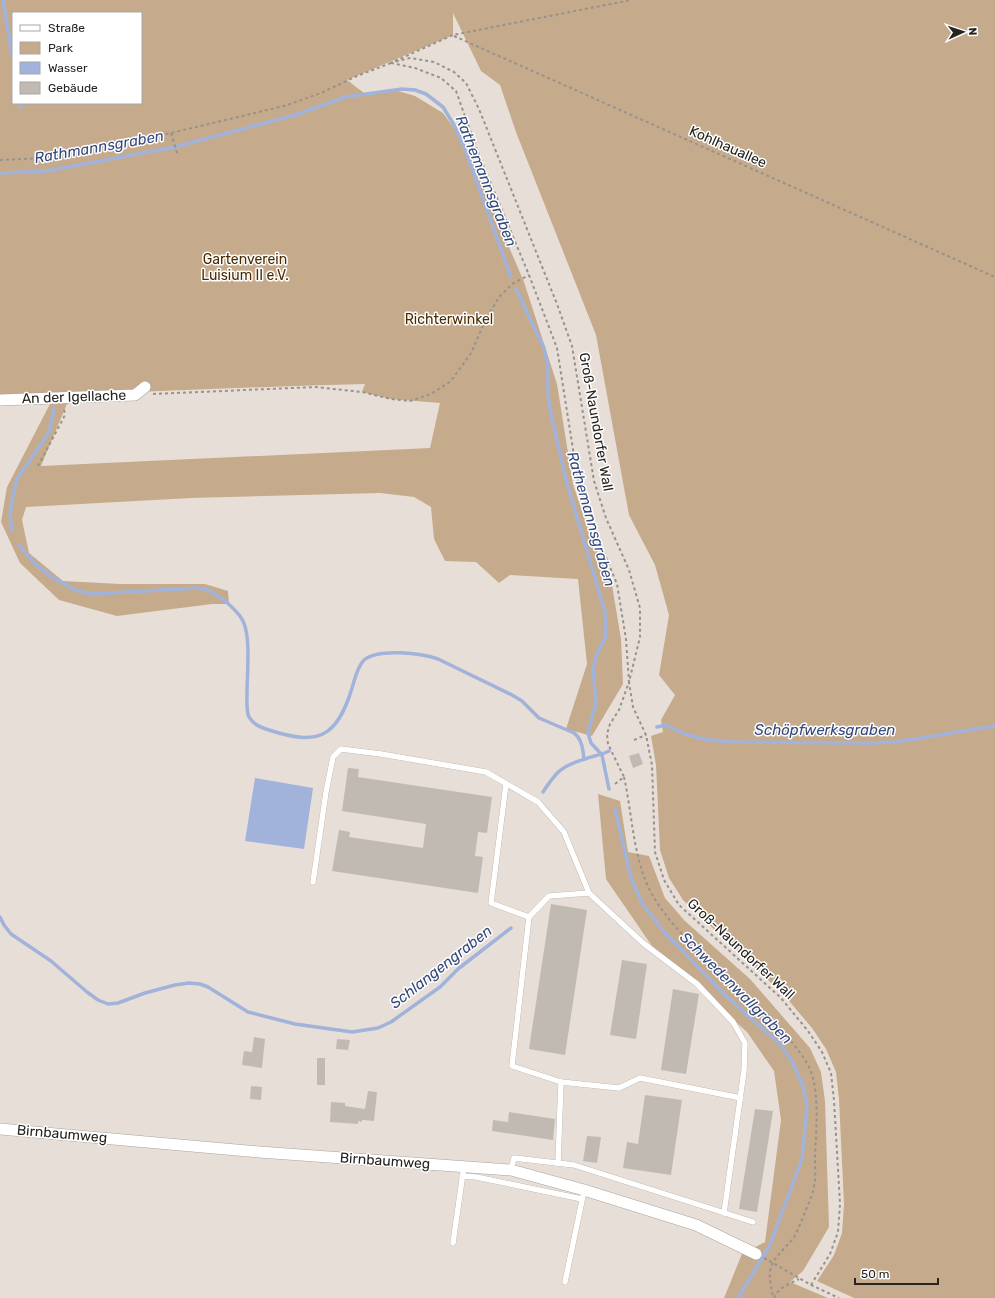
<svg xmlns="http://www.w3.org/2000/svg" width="995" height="1298" font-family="Rubik,sans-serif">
	<rect width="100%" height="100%" fill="#e7dfd7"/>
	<!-- green -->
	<g fill="#c6aa8c" fill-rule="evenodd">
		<path d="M0 0H995V1298H854L817 1281 834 1255 842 1233 844 1204 839 1099 836 1072 826 1049 812 1028 784 995 683 900 669 878 660 850 656 765 651 736 663 732 661 720 675 695 659 675 669 615 655 565 629 515 596 335 516 132 500 85 481 71 453 13V35L347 80 364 93 395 90 415 96 443 113 464 142 524 282 557 384 573 484 590 535 612 585 621 639 623 684 592 736 566 729 587 664 578 579 510 575 499 583 476 562 445 561 434 539 431 507 414 497 380 493 191 498 26 507 22 520 29 553 63 581 120 584H205L228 591 229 604H212L117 616 59 600 20 563 1 522 7 487 52 400 69 399 41 466 430 448 440 403 391 399 362 392 365 384C243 387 122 393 0 397ZM13 13H141V103H13Z"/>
		<path d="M598 794 620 801 628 852 649 856 665 898 685 921 750 979 810 1048 821 1072 825 1101 829 1227 803 1271 790 1282 828 1298H724L742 1254 765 1242 781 1120 774 1071 747 1032 654 949 606 879Z"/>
	</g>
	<!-- water -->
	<path fill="#a1b3da" d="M255 778 313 788 304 849 245 841Z"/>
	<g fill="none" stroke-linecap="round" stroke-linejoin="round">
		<!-- stream -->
		<g stroke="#a1b3da" stroke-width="3.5">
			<path d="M3 0 13 61"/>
			<path d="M20 103 21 107"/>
			<path d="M0 173 47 171 175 147 295 115 345 97 402 89 415 90 426 94 443 107 454 125 464 146 511 277"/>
			<path d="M516 289 544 348 548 367V393L550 409 566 480 605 612 606 624 605 638 597 654 593 669 596 702 588 733 591 743 602 755"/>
			<path d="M12 530 10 515 13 495 17 479 49 432 54 408"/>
			<path d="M19 545 34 563 52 577 75 590 92 594 198 588C212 590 213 593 225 601 231 606 239 613 243 621 251 637 247 674 247 693 247 700 246 710 249 717 254 725 260 727 269 730 318 746 337 738 352 688 355 679 357 667 364 660 378 648 421 653 438 659L512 695 522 701 539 718 574 733C582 739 583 750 584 759"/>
			<path d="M657 727 666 725 685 734 703 739 730 742 866 743 896 742 995 726"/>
			<path d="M602 755 609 789"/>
			<path d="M543 792C556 772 561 766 585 759 593 756 601 755 609 751"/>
			<path d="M615 809 631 878 642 903 665 933 726 996 781 1045 793 1063 803 1086 807 1105 802 1159 770 1245 738 1298"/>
			<path d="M0 917 4 925 11 934 51 961 87 992 98 1000 108 1004 118 1003 145 993 175 985 189 983 200 984 208 987 248 1012 295 1024 352 1032 378 1028 391 1022 440 987 458 969 511 928"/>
		</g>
	</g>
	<!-- building -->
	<g fill="#c1bab2">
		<path d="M639 753 643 764 633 768 629 756Z"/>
		<path d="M348 768 359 769 358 777 492 797 487 833 478 832 475 856 483 857 478 893 332 871 339 830 350 832 349 837 423 848 426 824 342 811Z"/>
		<path d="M551 904 587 910 565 1055 529 1049Z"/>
		<path d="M622 960 647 964 636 1039 610 1035Z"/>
		<path d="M673 989 699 994 686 1074 661 1070Z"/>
		<path d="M254 1037 265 1039 262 1068 242 1065 244 1051 252 1052Z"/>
		<path d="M337 1039 350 1040 348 1050 336 1049Z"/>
		<rect x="317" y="1058" width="8" height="27"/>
		<path d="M251 1086 262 1087 261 1100 250 1099Z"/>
		<path d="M368 1091 377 1092 374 1121 362 1120V1122L358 1121V1124L330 1122 331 1102 345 1103V1106L365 1109Z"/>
		<path d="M645 1095 682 1100 671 1175 623 1168 627 1142 638 1144Z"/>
		<path d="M755 1109 773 1111 757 1212 739 1209Z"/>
		<path d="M509 1112 555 1119 553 1140 492 1131 493 1120 508 1122Z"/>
		<path d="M587 1136 601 1137 597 1163 583 1161Z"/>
	</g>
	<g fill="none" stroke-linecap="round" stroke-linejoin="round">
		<defs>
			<g id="service">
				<path d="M506 784 491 903 529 917 512 1066 561 1082 619 1088 640 1078 741 1098"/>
				<path d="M313 882 326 792 333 757 341 749 381 754 486 772 538 802 564 832 589 893 643 943 697 984 733 1022 745 1043 744 1071 724 1213"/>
				<path d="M529 917 549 896 589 893"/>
				<path d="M558 1163 561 1082"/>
				<path d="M511 1170 514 1158 574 1165 753 1222"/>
				<path d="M462 1176 476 1177 582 1199"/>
				<path d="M453 1243 463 1173"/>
				<path d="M565 1282 583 1196"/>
			</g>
			<g id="minor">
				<path d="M0 400 135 395 145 387"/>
				<path d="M0 1129 259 1152 511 1170 584 1190 696 1225 756 1254"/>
			</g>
		</defs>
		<!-- service casing -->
		<use href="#service" stroke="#aaa39b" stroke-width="6"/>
		<!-- minor casing -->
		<use href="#minor" stroke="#aaa39b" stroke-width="12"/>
		<!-- path -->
		<g stroke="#98928c" stroke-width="2" stroke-dasharray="3 3" stroke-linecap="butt">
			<path d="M454 36 995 277"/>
			<path d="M395 61 453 35 631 0"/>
			<path d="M390 63 410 58 434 62 454 72 466 83 479 109 557 304 572 346 594 481 606 518 629 570 640 608V637L629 682 633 707 646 735 652 765 655 852 664 880 679 905 781 998 808 1031 822 1052 831 1073 834 1100 840 1204 838 1232 830 1254 811 1285"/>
			<path d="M391 63 415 68 441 78 456 91 477 150 529 275 557 348 578 481 597 536 617 584 626 639 629 682 619 710 610 724 607 734 608 744 624 777 615 784"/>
			<path d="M171 133 178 156"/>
			<path d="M0 160 45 158 171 133 284 106 321 93 357 76 391 63"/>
			<path d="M153 394 315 387 362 392 391 399 410 401 431 394 451 381 471 353 485 321 499 297 512 284 529 275"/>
			<path d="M38 466 65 415 64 409"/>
			<path d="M634 740 646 735"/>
			<path d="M624 777C633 817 633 866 656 901 693 958 754 991 794 1045 802 1055 810 1066 813 1078 819 1103 816 1131 815 1157 815 1166 816 1177 814 1187 813 1193 810 1200 807 1207 803 1217 799 1228 794 1237 786 1249 773 1256 770 1271 769 1280 772 1289 773 1298"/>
			<path d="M764 1258 811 1285 839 1298"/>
			<path d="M774 1298C779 1287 789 1284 799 1279"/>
		</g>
		<!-- service -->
		<use href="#service" stroke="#fff" stroke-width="5.5"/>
		<!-- minor -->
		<use href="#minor" stroke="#fff" stroke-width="11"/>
	</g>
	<g text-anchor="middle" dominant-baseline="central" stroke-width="3" stroke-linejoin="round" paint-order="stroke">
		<!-- street labels -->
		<g font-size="14" fill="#262320" stroke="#fff">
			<text transform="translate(728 147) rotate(24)">Kohlhauallee</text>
			<text transform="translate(74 397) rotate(-2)">An der Igellache</text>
			<text transform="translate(596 422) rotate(80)">Groß-Naundorfer Wall</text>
			<text transform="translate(741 949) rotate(43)">Groß-Naundorfer Wall</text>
			<text transform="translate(62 1134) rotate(5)">Birnbaumweg</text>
			<text transform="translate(385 1161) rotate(4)">Birnbaumweg</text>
		</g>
		<!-- park labels -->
		<g font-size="14" fill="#4a2b00" stroke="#fff">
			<text x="245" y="259">Gartenverein<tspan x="245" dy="16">Luisium II e.V.</tspan></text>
			<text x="449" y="319">Richterwinkel</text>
		</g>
		<!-- water labels -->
		<g font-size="15" font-style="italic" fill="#35497c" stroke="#fff">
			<text transform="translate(99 147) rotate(-10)">Rathmannsgraben</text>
			<text transform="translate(486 181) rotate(68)">Rathemannsgraben</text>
			<text transform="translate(591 519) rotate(74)">Rathemannsgraben</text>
			<text x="825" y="730">Schöpfwerksgraben</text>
			<text transform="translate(441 967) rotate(-38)">Schlangengraben</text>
			<text transform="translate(736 988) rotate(45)">Schwedenwallgraben</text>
		</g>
	</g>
	<!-- legend -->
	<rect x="12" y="12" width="130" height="92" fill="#ffffff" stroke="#a8a7a6"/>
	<rect x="20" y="25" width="20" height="6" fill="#ffffff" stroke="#a8a7a6"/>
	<text x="48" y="32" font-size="12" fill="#262320">Straße</text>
	<rect x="20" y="42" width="20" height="12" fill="#c6aa8c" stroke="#a8a7a6"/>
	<text x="48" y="52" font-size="12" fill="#262320">Park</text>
	<rect x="20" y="62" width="20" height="12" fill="#a1b3da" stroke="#a8a7a6"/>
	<text x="48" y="72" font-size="12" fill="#262320">Wasser</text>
	<rect x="20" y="82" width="20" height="12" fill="#c1bab2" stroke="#a8a7a6"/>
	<text x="48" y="92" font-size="12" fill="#262320">Gebäude</text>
	<!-- north arrow -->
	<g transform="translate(963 32) rotate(87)" stroke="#ffffff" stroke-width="3" paint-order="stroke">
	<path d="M0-3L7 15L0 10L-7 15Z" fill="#262320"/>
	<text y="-6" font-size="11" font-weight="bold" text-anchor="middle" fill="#262320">N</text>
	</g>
	<!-- scale -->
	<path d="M855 1278v6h83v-6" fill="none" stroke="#262320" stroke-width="2"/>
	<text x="861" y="1278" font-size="12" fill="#262320" stroke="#ffffff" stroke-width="3" paint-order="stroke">50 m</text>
</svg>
